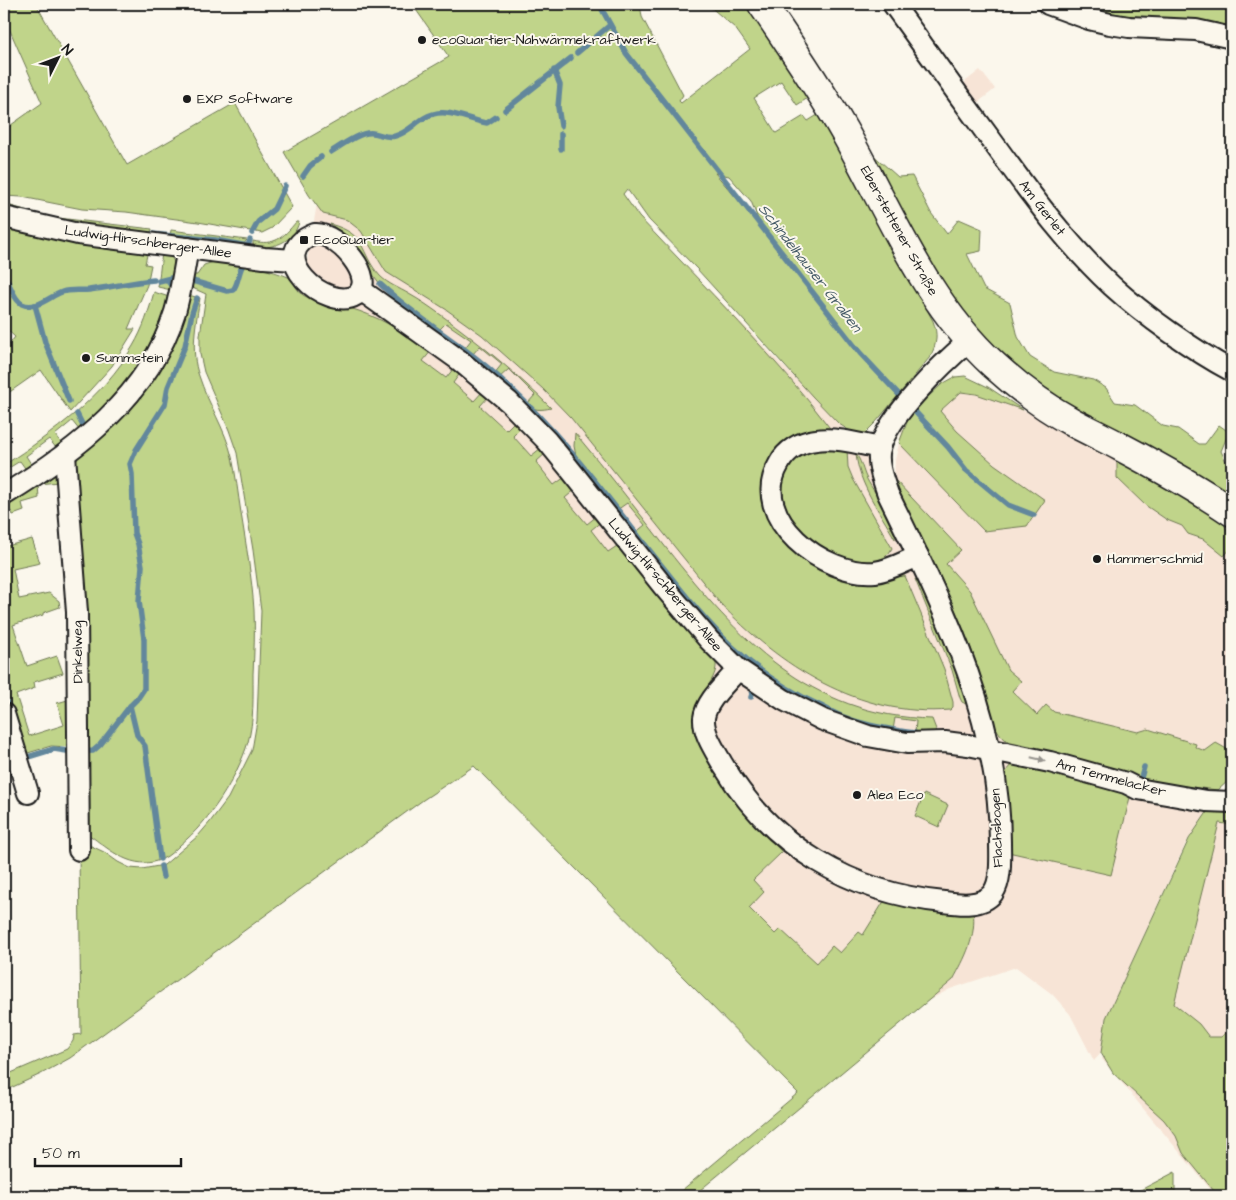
<svg xmlns="http://www.w3.org/2000/svg" width="1236" height="1200" font-family="'Architects Daughter',sans-serif">
	<rect width="100%" height="100%" fill="#fbf7ec"/>
	<filter id="ink" filterUnits="userSpaceOnUse"><feTurbulence type="fractalNoise" baseFrequency=".02" numOctaves="2"/><feDisplacementMap in="SourceGraphic" scale="10" xChannelSelector="R" yChannelSelector="G"/><feConvolveMatrix kernelMatrix="1 2 1 2 8 2 1 2 1" color-interpolation-filters="sRGB"/></filter>
	<g filter="url(#ink)">
		<!-- built -->
		<g fill="#f7e4d6">
			<path d="M980 70 995 89 976 104 961 85Z"/>
			<path d="M592 169 894 480 895 460 902 431 921 405 942 384 955 377 965 376 988 387 1023 410 1117 457 1232 524V783L1227 782 1218 790 1208 811 1187 841 1106 1018 1101 1053 1094 1061 1070 1014 1052 994 1016 967 950 989 920 1005 776 986 301 297 320 186Z"/>
			<path d="M1215 808 1232 811V1196H1216L1102 1059Z"/>
		</g>
		<!-- green -->
		<g fill="#c0d48a" stroke="#6e7853" fill-rule="evenodd">
			<path d="M4 4H36L127 165 235 103 292 207 272 228 262 233 198 222 126 212 82 209 22 197 4 196V130L42 103 4 17Z"/>
			<path d="M412 4H640L642 17 683 95 679 101 681 103 750 49 735 28 707 4H748L811 96 797 105 781 81 754 98 776 133 804 116 808 121 821 113 933 321C938 334 937 344 930 357L876 422 863 435 858 436 839 424 813 397 697 269 649 220 627 189 623 194 639 217C704 286 776 357 833 432L790 441 774 524 871 579 905 576 944 669 953 702V707L950 710C859 718 779 666 719 602L571 418 543 389 482 335 447 310 386 272 361 231 347 220 323 214 309 195 284 152 449 57ZM715 173 729 176 751 201 761 227Z"/>
			<path d="M1078 4H1232V29L1150 20 1087 8Z"/>
			<path d="M862 145 898 177 912 176 931 213 947 234 959 219 982 229 981 251 967 254 984 289 1010 303 1018 337 1030 357 1054 372 1093 380 1106 388 1115 402 1135 405 1163 426 1178 429 1199 444H1205L1219 425 1229 432 1221 451 1228 466 1232 468V504L1032 385 992 352 929 269Z"/>
			<path d="M4 204 50 217 152 229 151 234 64 225 4 210Z"/>
			<path d="M296 222H299C294 243 271 249 253 247V241C274 246 283 238 296 222Z"/>
			<path d="M330 224C369 235 358 251 380 276 388 284 399 288 409 294 420 300 430 307 441 315 480 343 517 374 551 408 542 410 533 411 527 404L535 395 509 369 499 378 494 374 502 364 480 346 472 355 464 349 471 340 446 323 438 331 380 284 366 265 354 243 348 237Z"/>
			<path d="M4 227 61 240 148 250 145 264 151 265 147 285 128 329H135L112 366 70 412 41 370 4 396V351L15 337 4 327Z"/>
			<path d="M171 230 247 240 243 245 215 240 170 236Z"/>
			<path d="M162 252C181 257 174 276 171 290L158 287Z"/>
			<path d="M217 261C243 265 269 268 293 279 294 285 298 291 303 295 319 305 342 305 359 311 385 320 408 335 431 351L423 361 446 378 454 368 461 372 453 383 474 401 483 391 489 396 480 406 506 430 515 421 522 427 513 436 531 456 541 448 546 453 536 462 554 485 565 477 576 489 565 498 587 524 597 516 602 521 591 530 608 552 620 544 715 658C721 676 701 691 697 707 685 755 751 820 782 852L753 880 764 892 749 908 775 934 780 929 817 963 832 946 840 953 859 932 863 935 886 898C919 911 938 913 973 910 977 936 965 958 953 980L693 1196H675L798 1093 474 766 423 800 70 1058 41 1074 4 1091V1076L67 1049 73 1041 74 1035 81 1034 79 850 87 844 104 852 118 862 130 868 142 869 164 865 198 836 210 822 228 798 252 750 257 721 261 611 253 550 237 453 229 430 204 372 200 354V336L206 294 188 286 190 275H197L204 265Z"/>
			<path d="M154 292 172 298 141 362 121 389 80 431 72 421 55 435 63 445 57 449 49 439 26 456 33 467 27 471 20 461 4 471V465C53 433 103 397 133 346 143 329 149 311 154 292Z"/>
			<path d="M188 295 200 298C196 323 190 351 199 376 208 404 225 428 232 457 236 475 238 494 241 513 246 545 252 578 254 610 255 631 254 653 253 674 253 696 254 721 248 742 237 778 209 822 180 845 175 850 169 856 162 859 133 872 110 850 88 834L75 463 80 454Z"/>
			<path d="M965 376 988 387 1023 410 976 394 961 392 940 411 957 431 994 464 1045 500 1027 526 984 531 899 443 909 417 929 396 942 384 955 377Z"/>
			<path d="M575 433C607 471 637 510 667 549 738 639 809 716 932 719L937 732 915 733 916 721 895 718 893 730C878 726 862 724 848 719 839 715 829 710 820 706 734 666 692 604 635 533L645 525 627 503 617 510 577 461 574 446Z"/>
			<path d="M808 449H847L848 467 853 479 892 548C870 595 750 521 787 465 791 458 802 453 808 449Z"/>
			<path d="M856 454C861 461 862 467 865 475 874 496 897 515 895 539 880 512 859 485 856 454Z"/>
			<path d="M1117 457 1191 498 1224 524 1232 540V547L1224 556 1203 539 1188 534 1182 526 1167 520 1145 505 1117 478Z"/>
			<path d="M52 474 55 475 59 482 38 484 39 498 22 503 24 511 13 515 11 511 4 513V500Z"/>
			<path d="M895 480 961 550 946 564 970 591 1008 670 1021 681 1012 691 1037 715 1046 705 1054 712 1138 732 1148 729 1196 744 1195 747 1205 751 1216 743 1232 752V783L1227 782 1218 790 1138 781 1132 775 1009 742C991 732 987 700 982 681 962 614 927 552 897 490Z"/>
			<path d="M32 539 40 563 13 569 19 599 49 593 59 601 60 607 43 613V615L13 625 27 666 57 656 63 673 34 682 35 688 16 695 29 736 64 725 57 703 71 699 70 747 51 746 28 753 21 750 4 692V547Z"/>
			<path d="M915 579 927 590 965 692 966 704 962 702 960 698 952 670Z"/>
			<path d="M1013 764H1018L1131 793 1111 875 1008 852 1004 774Z"/>
			<path d="M924 794 948 805 939 827 915 816Z"/>
			<path d="M1232 808V825L1219 823 1174 1004 1199 1024 1209 1037H1221L1232 1028V1196H1218L1183 1153 1176 1136 1164 1120 1113 1073 1101 1053 1106 1018 1189 839 1208 811Z"/>
			<path d="M1175 1172V1196H1129Z"/>
		</g>
		<g fill="none" stroke-linecap="round" stroke-linejoin="round">
			<!-- stream -->
			<g stroke="#62879c" stroke-width="5.5">
				<path d="M599 4 626 53 860 353 948 447 966 470 1008 505 1034 515"/>
				<path d="M577 53 610 25"/>
				<path d="M554 70 560 85 558 107 561 126"/>
				<path d="M505 110 571 58"/>
				<path d="M561 149V134"/>
				<path d="M331 152C342 145 361 131 373 133 381 134 386 138 395 136 407 133 414 124 424 118 445 105 466 120 487 123L496 117"/>
				<path d="M303 176 310 166 321 157"/>
				<path d="M252 233 258 222 274 209 285 186"/>
				<path d="M152 234 215 240 248 246 250 240"/>
				<path d="M4 275C10 283 13 299 22 304 36 311 50 296 62 292 71 289 80 291 89 290 111 287 132 282 154 280"/>
				<path d="M167 280 175 291"/>
				<path d="M189 280 227 291 233 290C239 283 238 271 244 263"/>
				<path d="M159 281 175 277"/>
				<path d="M380 284C406 308 435 328 464 349 486 365 507 384 526 403 576 453 618 511 662 566 711 628 747 672 821 706 830 711 839 716 849 719 870 726 893 730 915 733"/>
				<path d="M35 305 45 342 69 401"/>
				<path d="M77 414 84 428 83 432"/>
				<path d="M4 692 10 712"/>
				<path d="M751 697 755 685"/>
				<path d="M21 754 28 757 54 749 73 752 93 751 100 745 130 706"/>
				<path d="M1139 785 1144 767"/>
				<path d="M160 859 145 746 137 735 130 706 138 698 144 689V639L139 601 142 566 138 544 134 533 132 474 130 464 136 450 165 404 168 387 185 346 192 313 197 298"/>
				<path d="M161 866 163 877"/>
			</g>
			<defs>
				<g id="street">
					<path d="M893 4C928 53 964 103 1000 152 1034 199 1069 246 1112 286 1145 316 1193 350 1232 371"/>
					<path d="M1048 4 1089 19 1110 24 1129 27 1196 30 1232 38"/>
					<path d="M4 217 78 234 264 258 294 260"/>
					<path d="M315 234C337 232 379 280 356 295 327 313 261 254 315 234Z"/>
					<path d="M361 290 459 360 509 402 547 441 569 468 663 586 709 640 738 669 784 700 823 720 868 736 907 743 945 742 968 745 1050 762 1126 783 1138 789 1206 801 1232 802"/>
					<path d="M880 448C860 444 836 437 816 440 800 442 786 450 779 464 747 518 825 577 875 572 890 570 904 562 918 556"/>
					<path d="M65 455 77 612 79 850"/>
					<path d="M4 495C76 451 149 396 175 312 181 291 184 269 188 248"/>
					<path d="M738 669C727 683 706 700 704 718 703 734 716 752 723 765 772 847 851 893 944 902 959 904 982 907 993 893 1002 880 1000 857 1000 842 1000 717 941 603 888 494 883 480 876 462 880 448 888 416 943 363 969 341"/>
					<path d="M4 714 28 793"/>
				</g>
				<path id="secondary" d="M762 4C790 45 819 87 844 131 890 212 924 301 994 365 1018 387 1046 408 1074 423 1089 431 1106 439 1121 447 1159 467 1197 488 1232 512"/>
			</defs>
			<!-- street casing -->
			<use href="#street" stroke="#1c1c1c" stroke-width="24"/>
			<!-- secondary casing -->
			<use href="#secondary" stroke="#1c1c1c" stroke-width="31"/>
			<!-- street -->
			<use href="#street" stroke="#fbf7ec" stroke-width="20"/>
			<!-- secondary -->
			<use href="#secondary" stroke="#fbf7ec" stroke-width="28"/>
		</g>
		<!-- one-way arrows -->
		<defs><path id="oneway-solid" d="M-6-.8H1V-3.2L6.5 0L1 3.2V.8H-6Z" transform="scale(1.25)"/></defs>
		<use fill="#97948e" href="#oneway-solid" transform="translate(1038 759) rotate(13)"/>
	</g>
	<!-- markers -->
	<g fill="#1c1c1c" stroke="#fbf7ec" stroke-width="2">
		<circle cx="422" cy="40" r="5"/>
		<circle cx="187" cy="99" r="5"/>
		<rect x="299" y="235" width="10" height="10" rx="2.5"/>
		<circle cx="86" cy="358" r="5"/>
		<circle cx="1097" cy="559" r="5"/>
		<circle cx="857" cy="795" r="5"/>
	</g>
	<g text-anchor="middle" dominant-baseline="central" stroke-width="4" stroke-linejoin="round" paint-order="stroke">
		<!-- poi labels -->
		<g font-size="14" fill="#1c1c1c" stroke="#fbf7ec" text-anchor="start">
			<text x="432" y="40">ecoQuartier-Nahwärmekraftwerk</text>
			<text x="197" y="99">EXP Software</text>
			<text x="314" y="240">EcoQuartier</text>
			<text x="96" y="358">Summstein</text>
			<text x="1107" y="559">Hammerschmid</text>
			<text x="867" y="795">Alea Eco</text>
		</g>
		<!-- street labels -->
		<g font-size="14" fill="#1c1c1c" stroke="#fbf7ec">
			<text transform="translate(1042 208) rotate(52)">Am Gerlet</text>
			<text transform="translate(899 231) rotate(61)">Eberstettener Straße</text>
			<text transform="translate(148 242) rotate(8)">Ludwig-Hirschberger-Allee</text>
			<text transform="translate(665 585) rotate(50)">Ludwig-Hirschberger-Allee</text>
			<text transform="translate(78 652) rotate(-91)">Dinkelweg</text>
			<text transform="translate(1111 778) rotate(15)">Am Temmelacker</text>
			<text transform="translate(997 828) rotate(-92)">Flachsbogen</text>
		</g>
		<!-- water labels -->
		<g font-size="15" font-style="italic" fill="#455b67" stroke="#fbf7ec">
			<text transform="translate(810 268) rotate(52)">Schindelhauser Graben</text>
		</g>
	</g>
	<!-- margin -->
	<rect width="1236" height="1200" fill="none" stroke="#fbf7ec" stroke-width="20"/>
	<rect x="10" y="10" width="1216" height="1180" fill="none" stroke="#1c1c1c" stroke-width="2" filter="url(#ink)"/>
	<!-- north arrow -->
	<g transform="translate(58 58) rotate(48)" stroke="#fbf7ec" stroke-width="4" paint-order="stroke">
	<path d="M0-4L9 19L0 12L-9 19Z" fill="#1c1c1c"/>
	<text y="-8" font-size="14" font-weight="bold" text-anchor="middle" fill="#1c1c1c">N</text>
	</g>
	<!-- scale -->
	<path d="M35 1158v8h146v-8" fill="none" stroke="#1c1c1c" stroke-width="2.5"/>
	<text x="42" y="1158" font-size="15" fill="#1c1c1c" stroke="#fbf7ec" stroke-width="4" paint-order="stroke">50 m</text>
</svg>
